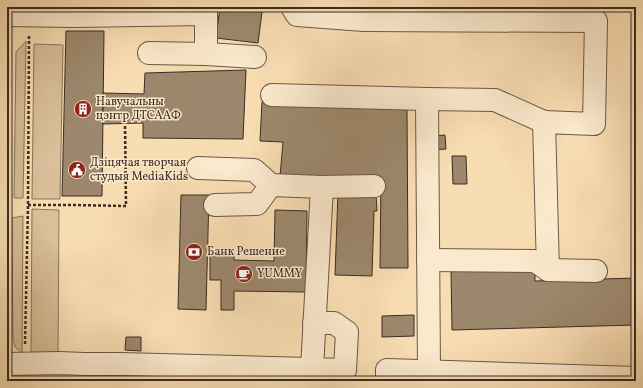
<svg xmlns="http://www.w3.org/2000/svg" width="643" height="388" font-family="Vollkorn,serif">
	<rect width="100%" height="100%" fill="#f9ddb2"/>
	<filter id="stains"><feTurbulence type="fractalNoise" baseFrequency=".005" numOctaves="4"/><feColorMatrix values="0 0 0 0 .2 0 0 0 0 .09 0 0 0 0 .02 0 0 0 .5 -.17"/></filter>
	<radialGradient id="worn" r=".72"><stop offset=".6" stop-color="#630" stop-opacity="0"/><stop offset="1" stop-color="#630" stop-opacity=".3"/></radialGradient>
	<!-- green -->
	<g fill="#d9bf9a" stroke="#8a755e">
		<path d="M26 41 23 198H14L16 52Z"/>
		<path d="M34 44 63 45 60 199H32Z"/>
		<path d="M32 209 59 210 58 355 31 354Z"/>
		<path d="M23 216 22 353 15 347 13 338 12 218Z"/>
	</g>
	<!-- building -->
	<g fill="#9d886d" stroke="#3a2b23">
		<path d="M220 7 262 12 258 43 216 38Z"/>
		<path d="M66 31H104L102 196H62Z"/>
		<path d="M246 70 243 139 143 138V123L103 124V93L144 94 145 73Z"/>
		<path d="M262 102 407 108 408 268H380L381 177 280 176 283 142 260 141Z"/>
		<path d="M445 135 446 149 433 150V136Z"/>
		<path d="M452 156H466L467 184H453Z"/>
		<path d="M338 193 376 194 377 211H374L372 276 335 275Z"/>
		<path d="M181 195H209L206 310 178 309Z"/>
		<path d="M275 210 307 211 306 292 234 291V310H221V280H210V254L234 255V260L274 261Z"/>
		<path d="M535 268V281L636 278V325L452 330 451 270Z"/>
		<path d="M414 315V336L382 337V316Z"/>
		<path d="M126 337H141V351L125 350Z"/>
	</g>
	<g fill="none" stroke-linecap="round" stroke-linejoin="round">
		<defs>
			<g id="minor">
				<path d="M292 7 297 15 364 20 596 21 594 124 544 122 548 270"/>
				<path d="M7 15 74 16 206 14V54L149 53"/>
				<path d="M206 54 255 57"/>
				<path d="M272 95 427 99 429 371"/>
				<path d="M427 99 495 100 544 122"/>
				<path d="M198 168 254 170 271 185 322 187 312 369"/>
				<path d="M322 187 374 186"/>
				<path d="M215 205 257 204 271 185"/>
				<path d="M428 260 535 261 548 270 596 271"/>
				<path d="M7 364 59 363 84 364H121L345 370 347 332 334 323H314"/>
				<path d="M387 381V370L636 378"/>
			</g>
		</defs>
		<!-- minor casing -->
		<use href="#minor" stroke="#6a5847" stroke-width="24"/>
		<!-- path -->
		<g stroke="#3a2b23" stroke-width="2.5" stroke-dasharray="3 2" stroke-linecap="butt">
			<path d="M28 205H73L126 206 125 123"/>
			<path d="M25 344 28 205 29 35"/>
		</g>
		<!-- minor -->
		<use href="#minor" stroke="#fbe9cd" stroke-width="22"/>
	</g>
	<!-- icons -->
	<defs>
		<symbol id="building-disc" viewBox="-11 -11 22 22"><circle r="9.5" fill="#8f2418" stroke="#fbe9cd"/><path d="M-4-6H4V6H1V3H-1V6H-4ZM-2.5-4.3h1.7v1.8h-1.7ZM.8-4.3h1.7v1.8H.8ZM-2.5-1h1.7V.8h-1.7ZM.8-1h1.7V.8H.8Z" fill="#fff"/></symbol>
		<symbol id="civic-disc" viewBox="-11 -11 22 22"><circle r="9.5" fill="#8f2418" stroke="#fbe9cd"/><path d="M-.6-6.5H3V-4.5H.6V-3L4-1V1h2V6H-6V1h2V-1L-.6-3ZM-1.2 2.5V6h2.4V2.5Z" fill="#fff"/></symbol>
		<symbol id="bank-disc" viewBox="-11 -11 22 22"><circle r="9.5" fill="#8f2418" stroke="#fbe9cd"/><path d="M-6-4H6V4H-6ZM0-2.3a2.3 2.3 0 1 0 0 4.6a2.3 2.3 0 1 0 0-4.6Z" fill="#fff"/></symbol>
		<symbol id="cafe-disc" viewBox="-11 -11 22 22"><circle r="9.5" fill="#8f2418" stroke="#fbe9cd"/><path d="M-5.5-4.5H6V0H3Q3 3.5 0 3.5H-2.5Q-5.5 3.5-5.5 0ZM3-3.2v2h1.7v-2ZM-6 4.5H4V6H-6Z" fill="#fff"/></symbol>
	</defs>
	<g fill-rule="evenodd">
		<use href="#building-disc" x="73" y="99" width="20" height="20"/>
		<use href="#civic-disc" x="67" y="160" width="20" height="20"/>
		<use href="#bank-disc" x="184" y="242" width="20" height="20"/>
		<use href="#cafe-disc" x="234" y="264" width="20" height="20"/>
	</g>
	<g text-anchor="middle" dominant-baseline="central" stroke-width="3" stroke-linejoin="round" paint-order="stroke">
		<!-- poi labels -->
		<g font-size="12" fill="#3a2b23" stroke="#fbe9cd" text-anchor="start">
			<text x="96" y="102">Навучальны<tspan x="96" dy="14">цэнтр ДТСААФ</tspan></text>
			<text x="90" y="163">Дзіцячая творчая<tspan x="90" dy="14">студыя MediaKids</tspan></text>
			<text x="207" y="252">Банк Решение</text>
			<text x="257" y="274">YUMMY</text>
		</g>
	</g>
	<!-- margin -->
	<rect width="643" height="388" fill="none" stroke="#f9ddb2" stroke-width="24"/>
	<rect x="8" y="8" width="627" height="372" fill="none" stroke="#3a2b23" stroke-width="2"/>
	<rect x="12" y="12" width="619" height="364" fill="none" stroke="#3a2b23"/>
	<rect width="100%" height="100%" filter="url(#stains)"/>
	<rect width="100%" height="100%" fill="url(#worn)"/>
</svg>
